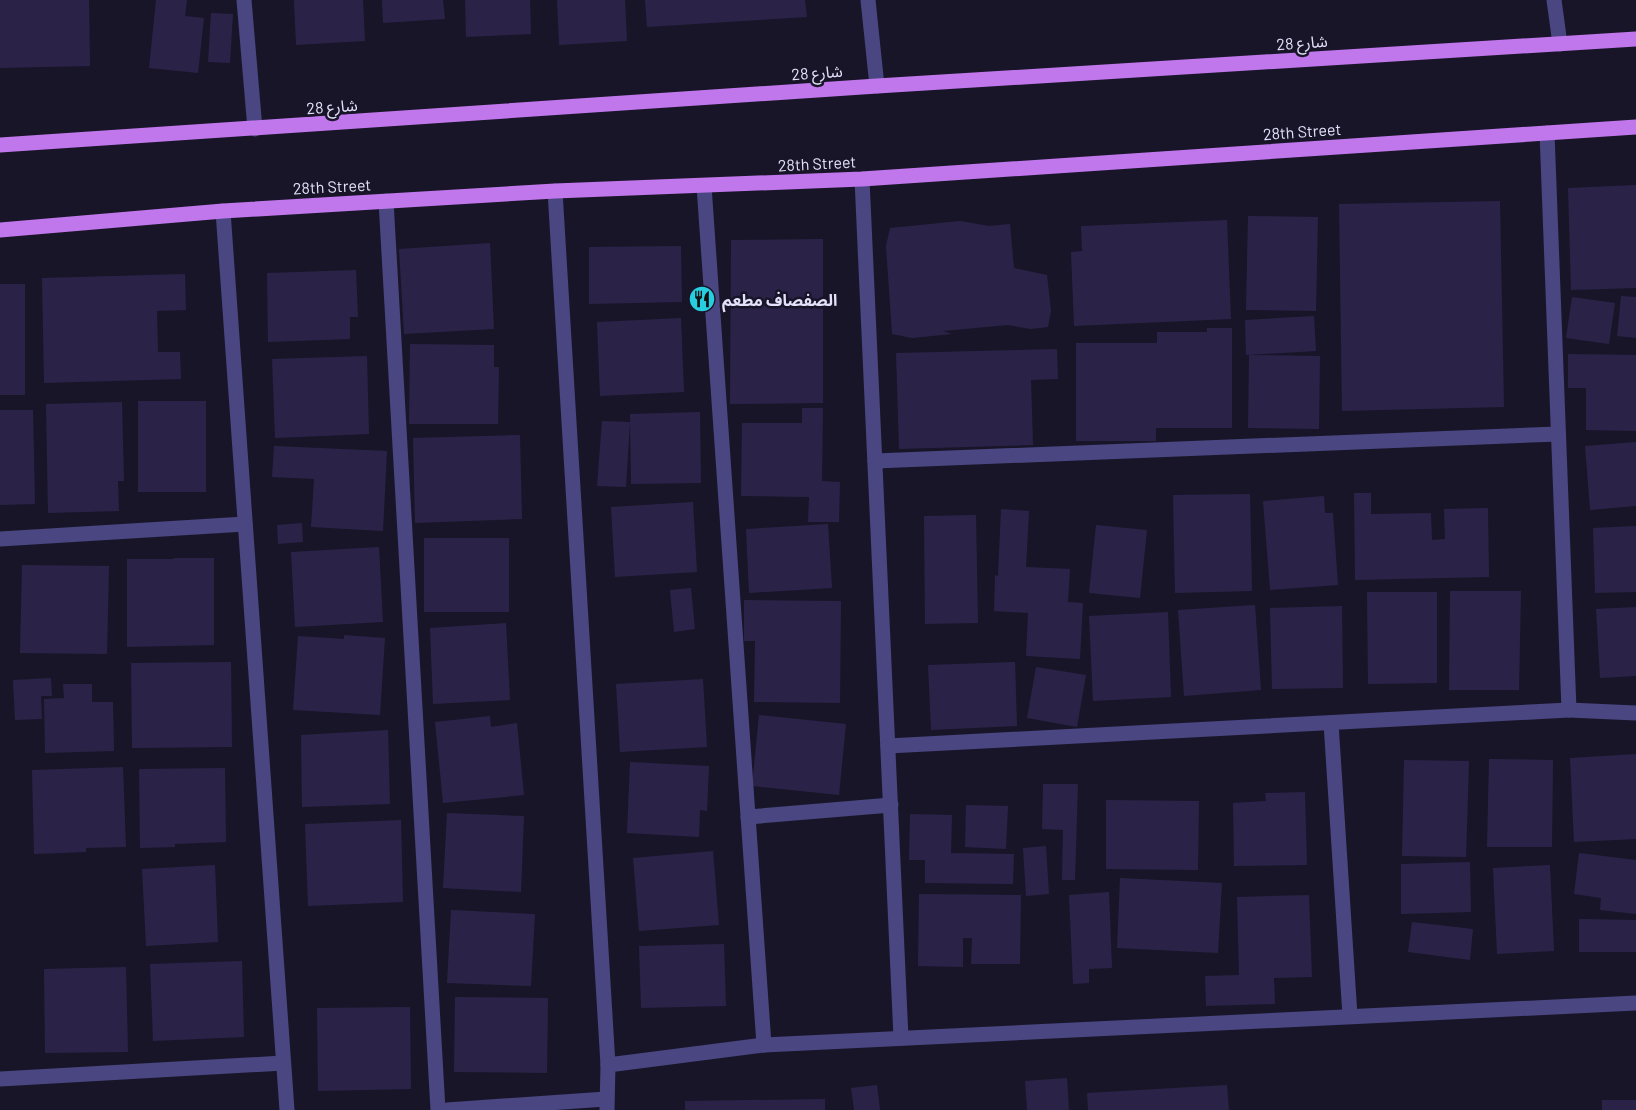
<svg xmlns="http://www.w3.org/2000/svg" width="1636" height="1110" font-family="Barlow,'Noto Sans Arabic',sans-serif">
	<rect width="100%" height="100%" fill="#181529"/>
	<!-- building -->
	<g fill="#2b2347">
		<path d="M0 0H89L90 66 0 68Z"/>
		<path d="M156 0H187L185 16 204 18 198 73 149 68Z"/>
		<path d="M294 0H363L365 41 296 45Z"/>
		<path d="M382 0H443L445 19 383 23Z"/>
		<path d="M465 0H530L531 34 466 37Z"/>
		<path d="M557 0H625L627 41 559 45Z"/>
		<path d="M645 0H805L807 17 647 27Z"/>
		<path d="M211 13 233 14 230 63 208 62Z"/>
		<path d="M1636 185V288L1571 290 1568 188Z"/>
		<path d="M1500 201 1504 407 1342 411 1339 204Z"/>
		<path d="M1248 216 1318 217 1316 311 1246 310Z"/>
		<path d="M1227 220 1231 319 1074 326 1071 252 1082 251 1081 226Z"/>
		<path d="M960 221 989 226 1010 224 1014 268 1047 275 1051 311 1048 327 1030 329 1008 325 943 331 952 334 912 338 892 334 886 246 890 228Z"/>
		<path d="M823 239V403L730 404 731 240Z"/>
		<path d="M490 243 494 329 404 334 399 249Z"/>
		<path d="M681 246 682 302 589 304V247Z"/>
		<path d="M356 270 358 317H350V339L268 342 267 273Z"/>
		<path d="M185 274 186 310 157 311 158 352H180L181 379 44 383 42 278Z"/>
		<rect x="0" y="284" width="25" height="111"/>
		<path d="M1621 296 1636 297V338L1617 336Z"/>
		<path d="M1572 297 1615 303 1609 344 1566 338Z"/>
		<path d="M1314 316 1316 351 1246 355 1245 320Z"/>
		<path d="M681 318 684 392 600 396 597 322Z"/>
		<path d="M1207 328H1232V428H1156V441H1076V343H1157V332H1207Z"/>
		<path d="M410 344 494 345V367H499L498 424H409Z"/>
		<path d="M1057 349 1058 379 1031 380 1033 445 899 449 896 353Z"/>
		<path d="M1568 354 1636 355V431L1586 430V388H1568Z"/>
		<path d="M1249 355 1320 356 1319 429 1248 428Z"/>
		<path d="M367 356 369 434 275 438 272 359Z"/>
		<rect x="138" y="401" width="68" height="91"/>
		<path d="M122 402 124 481H118L119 511 48 513 46 404Z"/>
		<path d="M802 408H823L822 481 840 482 839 522H808L809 497 741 496 742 423H802Z"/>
		<path d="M0 410H33L35 504 0 505Z"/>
		<path d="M700 412 701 483 631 484 630 414Z"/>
		<path d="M602 421 630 422 626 487 597 486Z"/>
		<path d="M520 435 522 519 415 523 413 438Z"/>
		<path d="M1636 442V506L1590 510 1585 446Z"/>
		<path d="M274 446 387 451 383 531 311 527 314 479 272 477Z"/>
		<path d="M1354 493H1371V514L1431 513 1432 540 1445 539 1444 509 1488 508 1489 577 1355 580Z"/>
		<path d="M1250 494 1252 591 1175 593 1173 495Z"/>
		<path d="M1324 496 1325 513H1333L1338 585 1270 590 1263 501Z"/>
		<path d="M693 502 697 572 615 577 611 507Z"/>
		<path d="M1001 509 1029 511 1026 567 1070 569 1068 602 1083 603 1080 659 1026 656 1028 613 994 611 995 575 998 576Z"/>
		<path d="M976 515 978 623 925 624 924 516Z"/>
		<path d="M302 523 303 542 278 544 277 525Z"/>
		<path d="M828 524 832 588 749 593 746 529Z"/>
		<path d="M1096 525 1147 530 1140 598 1089 593Z"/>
		<path d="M1636 526V592L1595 593 1593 528Z"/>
		<rect x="424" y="538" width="85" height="74"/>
		<path d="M379 547 383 622 295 627 291 552Z"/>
		<path d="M174 558H214V645L127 647V559H174Z"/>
		<path d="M22 565 109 566 107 654 20 653Z"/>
		<path d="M691 588 695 629 674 632 670 590Z"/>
		<path d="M1450 591H1521L1519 690H1449Z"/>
		<path d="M1367 592H1437V683L1368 684Z"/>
		<path d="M744 600 841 601 840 703 754 702 755 641H744Z"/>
		<path d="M1255 605 1261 690 1184 696 1178 610Z"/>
		<path d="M1342 606 1343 688 1272 689 1270 608Z"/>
		<path d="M1636 607V676L1600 678 1596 609Z"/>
		<path d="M1168 612 1171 697 1093 701 1089 616Z"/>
		<path d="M506 623 510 700 433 704 430 628Z"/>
		<path d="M344 635 385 638 380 715 293 710 298 636 344 639Z"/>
		<path d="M231 662 232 747 132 748 131 663Z"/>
		<path d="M1015 662 1017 726 931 730 928 665Z"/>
		<path d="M1036 667 1086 675 1077 727 1027 718Z"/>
		<path d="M51 678 52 696H41L42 719 15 720 13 680Z"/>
		<path d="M703 679 707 747 620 752 616 684Z"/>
		<path d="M63 684H92V702H113L114 751 45 753 44 699 64 698Z"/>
		<path d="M759 715 846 724 839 795 752 786Z"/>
		<path d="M490 716 491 727 517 723 524 795 443 803 435 722Z"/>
		<path d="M388 730 390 804 302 807 301 735Z"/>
		<path d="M1636 754V839L1574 842 1570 758Z"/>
		<path d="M1489 759 1553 760 1552 847H1487Z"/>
		<path d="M1404 760 1469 761 1466 857 1402 856Z"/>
		<path d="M630 762 709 766 707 811 700 810 699 837 627 833Z"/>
		<path d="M123 767 126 847 86 848V852L34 854 32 770Z"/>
		<path d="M225 768 226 842 175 844V847L140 848 139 769Z"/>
		<path d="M1043 784H1078L1075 880H1062L1063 830 1042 829Z"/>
		<path d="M1305 792 1307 865 1234 866 1233 803 1266 801 1265 793Z"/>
		<path d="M1106 800 1199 801 1198 870 1106 869Z"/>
		<path d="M966 805 1008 806 1006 849 965 847Z"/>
		<path d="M447 813 524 816 521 892 443 888Z"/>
		<path d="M910 814 952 815 951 853 1014 854 1013 884 925 883V860H909Z"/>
		<path d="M401 820 403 902 308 906 305 824Z"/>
		<path d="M1046 846 1049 894 1026 896 1023 848Z"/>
		<path d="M713 851 719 925 639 931 633 858Z"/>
		<path d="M1579 853 1636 860V914L1600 910 1601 898 1574 894Z"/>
		<path d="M1470 862 1471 912 1401 914V864Z"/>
		<path d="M215 865 218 942 146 946 142 869Z"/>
		<path d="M1550 865 1554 951 1497 954 1493 868Z"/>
		<path d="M1120 878 1222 883 1218 953 1117 948Z"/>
		<path d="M1109 892 1112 968 1089 969V983L1073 984 1069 895Z"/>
		<path d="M919 894 1021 895 1020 964H971L972 938H963V967L918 966Z"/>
		<path d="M1309 895 1312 977 1274 978 1275 1004 1206 1006 1205 976 1239 975 1237 897Z"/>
		<path d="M451 910 535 914 531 986 447 983Z"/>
		<path d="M1579 919 1636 920V952H1579Z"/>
		<path d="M1412 922 1473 929 1470 960 1408 952Z"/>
		<path d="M724 944 726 1006 641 1008 639 946Z"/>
		<path d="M242 961 244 1037 153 1041 150 964Z"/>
		<path d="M126 967 128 1052 45 1053 44 969Z"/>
		<path d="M455 997 548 998 547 1073 454 1072Z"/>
		<path d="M410 1007 411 1089 318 1091 317 1008Z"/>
		<path d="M1067 1078 1069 1110H1027L1025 1081Z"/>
		<path d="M877 1085 880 1110H854L851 1088Z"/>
		<path d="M1227 1085 1229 1110H1088L1087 1093Z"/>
		<path d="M825 1099V1110H685V1101Z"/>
		<rect x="1602" y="1100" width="34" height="10"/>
	</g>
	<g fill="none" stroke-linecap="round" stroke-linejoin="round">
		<!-- minor -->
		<g stroke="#494681" stroke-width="15">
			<path d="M244 0 255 129"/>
			<path d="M868 0 877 86"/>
			<path d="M1554 0 1560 44"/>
			<path d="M862 179 901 1038"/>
			<path d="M704 186 764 1045"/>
			<path d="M555 191 608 1065 607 1110"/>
			<path d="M386 201 438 1110"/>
			<path d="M223 211 287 1110"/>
			<path d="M875 461 1558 434"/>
			<path d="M0 539 245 524"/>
			<path d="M1569 710 1636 713"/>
			<path d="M1331 723 1350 1016"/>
			<path d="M888 746 1569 710 1547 133"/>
			<path d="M748 817 891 805"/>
			<path d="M608 1065 764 1045 1636 1003"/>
			<path d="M0 1079 283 1063"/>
			<path d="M447 1110 606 1099"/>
		</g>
		<!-- major -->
		<g stroke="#c077ec" stroke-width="15">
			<path d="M0 145 877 86 1636 39"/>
			<path d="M0 230 223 211 555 191 862 179 1636 127"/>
		</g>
	</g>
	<!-- icons -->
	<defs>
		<symbol id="restaurant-disc" viewBox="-11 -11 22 22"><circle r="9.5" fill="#27cee0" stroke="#181529"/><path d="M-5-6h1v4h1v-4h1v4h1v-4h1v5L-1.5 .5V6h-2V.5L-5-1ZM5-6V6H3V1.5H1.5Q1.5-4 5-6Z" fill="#111"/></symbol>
	</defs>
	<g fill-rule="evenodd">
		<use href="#restaurant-disc" x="687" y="284" width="30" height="30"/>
	</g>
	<g text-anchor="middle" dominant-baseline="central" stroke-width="5" stroke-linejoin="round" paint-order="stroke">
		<!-- street labels -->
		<g font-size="16" fill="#e4e1fb" stroke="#181529">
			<text transform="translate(1302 42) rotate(-4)">شارع 28</text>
			<text transform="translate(817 72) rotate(-4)">شارع 28</text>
			<text transform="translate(332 106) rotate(-4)">شارع 28</text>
			<text transform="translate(1302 131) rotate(-4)">28th Street</text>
			<text transform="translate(817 163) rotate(-3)">28th Street</text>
			<text transform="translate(332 186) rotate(-3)">28th Street</text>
		</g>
		<!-- poi labels -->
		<g font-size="16" font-weight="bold" fill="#e4e1fb" stroke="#181529" text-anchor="start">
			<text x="722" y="299">الصفصاف مطعم</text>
		</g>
	</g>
</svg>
